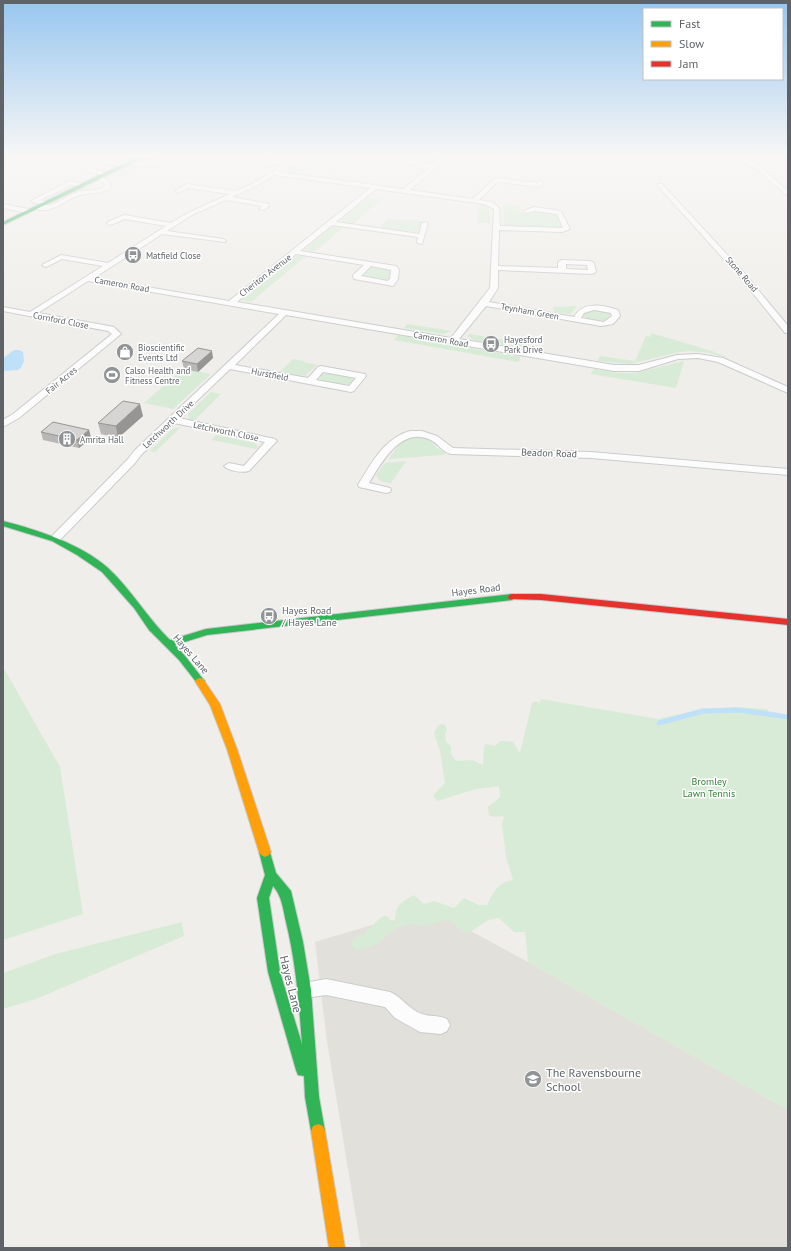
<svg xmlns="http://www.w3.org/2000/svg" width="791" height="1251" font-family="'PT Sans',sans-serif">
	<rect width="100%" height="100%" fill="#efeeea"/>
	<!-- education -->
	<path fill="#e2e0da" d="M429 913H435L469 930 528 962 788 1110V1248H361L327 1041 315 942 372 925Z"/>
	<!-- green -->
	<g fill="#d8ebd6">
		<path d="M301 156 353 157 336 170 326 169 334 163 321 161 301 173 285 171 301 159Z"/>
		<path d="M408 156H443L434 164H430L403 160Z"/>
		<path d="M129 165H135V171C127 175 116 180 107 176Z"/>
		<path d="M368 198 382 199 353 224 342 222V219Z"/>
		<path d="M482 204C492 207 490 214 490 223H477L478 208Z"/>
		<path d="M507 204 522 207 518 212 530 213 536 211 556 214 558 215 562 227 561 229 506 227 504 226V210L502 206Z"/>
		<path d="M388 219 422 221 419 231 411 233 379 227Z"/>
		<path d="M336 226 344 227 314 252 304 250 331 227Z"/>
		<path d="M299 255 306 256 251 302 242 300 295 257Z"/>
		<path d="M371 267 389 269 391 271 390 278 385 281 362 277 361 275Z"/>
		<path d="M577 306 570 314 554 312 553 307Z"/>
		<path d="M603 310 612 314 606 321 588 319 582 315 585 312Z"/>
		<path d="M407 324 452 331 443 334 404 328Z"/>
		<path d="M651 333 712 351 729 358 709 353 690 351 679 352 630 364 597 361 600 356 635 361 646 336 650 337Z"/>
		<path d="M469 334 530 344 527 349 474 340 467 336Z"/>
		<path d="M398 335 521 357 518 362 394 340Z"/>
		<path d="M293 359 304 361V362L317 365 305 376 280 372Z"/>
		<path d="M684 361 676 388 591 374 593 369 619 373H635Z"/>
		<path d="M183 369 211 374 173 409 144 403Z"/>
		<path d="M327 373 349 376 354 381C346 388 328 384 320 379L321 375Z"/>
		<path d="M211 392 221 394 194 421 189 419 188 414Z"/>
		<path d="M181 427 155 452 150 451 172 429Z"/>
		<path d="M216 435 255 443 258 447 256 449 212 440Z"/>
		<path d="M421 438 431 441 437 448 447 453 443 455 389 459C400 443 400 439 421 438Z"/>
		<path d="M406 461 391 483C385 482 378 482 376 475L385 463Z"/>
		<path d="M3 667 60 767 83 914 3 940Z"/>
		<path d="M541 699 658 719 698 710 733 707 767 709 768 711 788 715V1110L528 962 525 932H514L499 918 488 920 467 934 448 920C440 921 431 925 423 925 416 925 409 922 402 926 383 935 381 948 356 950L350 943 356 937 365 933 381 917 387 916 395 924C395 907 398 903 414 895L424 904 434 901 454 908 464 898 479 905H487C493 893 498 882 513 880L506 857 502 824 504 817 502 816 495 817 489 815 488 807 500 797 499 786 476 789 437 801 433 795 445 783 440 751 434 733 437 727 441 724 445 725 447 729 445 734 446 742 451 746V754L456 761 472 760 483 765 484 747 486 744 495 746 500 741H508L513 742 520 753 532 703 537 701 539 704Z"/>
		<path d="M182 922 184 936 36 999 3 1009V973L55 954Z"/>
	</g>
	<!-- water -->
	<path fill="#bfe0f9" d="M14 350H19L23 352 24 361 21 368 18 370 3 371V358Z"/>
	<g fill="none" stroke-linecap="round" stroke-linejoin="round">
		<!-- stream -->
		<path stroke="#bfe0f9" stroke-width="5" d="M659 723 703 711 739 710 788 717"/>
		<defs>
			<g id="street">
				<path d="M25 156H34L3 170V166Z"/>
				<path d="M164 156H170L168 161C158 163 137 169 128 163L131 161 164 159Z"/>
				<path d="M291 156H297L293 163 279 172 403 189 430 167 398 162 397 159 400 156H407L403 160 433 164 442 156H449L410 190 473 199 493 180 499 178 537 183 539 181H543L542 185 539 187 497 182 479 200 492 202 499 208 500 226 563 228 557 214 534 211 526 213 523 211 534 207 561 211 570 229 562 232 499 230 498 266 558 268V262L562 260 590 261 594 263 596 272 592 274 498 270V288L489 302 574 317C583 301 602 305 618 310L620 316 613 324 601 326 486 306 459 339 614 365H639L677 355 698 354 723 358 788 387V393L718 362 698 358 678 359 639 371H614L286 315 235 365 308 378 318 367 321 366 365 374 366 376 354 391 351 392 230 369 179 418 275 439 277 441 275 443 249 471C242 473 229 471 224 466L229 463 244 466 265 442 174 423 141 455 135 463 59 541H51L50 539 51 537 128 459 134 451 279 314 88 281 38 313 114 327 121 334 19 418 3 427V420L13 414 112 334 108 331 3 311V307L30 312 103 266 62 259 46 267 42 265 61 255 108 263 166 226 125 219 110 225 107 223 108 222 124 215 171 223 188 213 230 194 188 188 178 193 176 192V190L187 184 236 191 252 184 282 165 246 161 237 166 234 164 235 163 245 157 287 162ZM274 175 370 188 229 301 94 278 162 234 225 242 226 241 223 239 167 231 192 215 226 200 262 206 259 209 264 210 269 206V204L232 197 256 186ZM376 189 484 204 494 209 490 288 451 338 237 302 296 254 364 265 353 275 354 279 393 286 398 279 399 270 396 266 300 251 332 225 418 237 417 243 422 244 428 223 427 222 422 223 419 234 336 222ZM566 264 587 265 588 270 566 269ZM371 266 391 270 390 279 388 281 361 276ZM594 310 611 313 612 316 604 322 581 318 584 313ZM323 372 356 378 349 386 316 380Z"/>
				<path d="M737 157C753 156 776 181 788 191V196L755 168 737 159Z"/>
				<path d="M106 161 126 163 129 165 126 167 106 165 92 169 107 173 108 174 105 176 88 171 86 168Z"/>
				<path d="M99 176C105 178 112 181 110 188 99 195 88 192 77 196 64 201 47 217 33 207 38 204 45 206 51 205 62 201 70 193 82 191 90 189 101 192 105 185L103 182 96 178Z"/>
				<path d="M70 181 88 185 85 187 71 185 40 200 47 202V204L34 203 31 201Z"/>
				<path d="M658 184H662L744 273 788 326V333H785L739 276 658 186Z"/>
				<path d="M3 204 28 209 31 211 28 213 3 208Z"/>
				<path d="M410 431H422L437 436 453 448 591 452 788 469V475L591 458 451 454C442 452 439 444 431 440 401 426 382 462 369 483L390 488 391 490 390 492 386 493 359 487 358 485C371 464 384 438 410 431Z"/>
				<path d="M326 979 390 992C402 997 409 1010 422 1014 430 1017 439 1015 447 1019L450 1025 447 1031 441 1034 420 1032 395 1018 385 1007 326 995 305 998 299 996 297 990 299 984Z"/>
			</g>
			<g id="fast">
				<path d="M142 156H148L3 225V222L103 173Z"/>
				<path d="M3 521C38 530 81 544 108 568 132 590 147 618 170 640L206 629 512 594 516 597 512 600 207 635 175 645 185 656 203 679 205 681 203 683H197L179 660 149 630 134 608 102 572 77 555 52 541 3 526Z"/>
				<path d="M265 847 269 849 276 873 291 891 303 942 311 990 319 1097 325 1131 323 1136 318 1138 313 1136 311 1131 305 1097 304 1076 298 1075 296 1070 268 972 257 898 265 875 259 852 261 849ZM273 886C282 896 283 909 286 922 296 963 299 1003 302 1044L280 972 269 898Z"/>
			</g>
			<g id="slow">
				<path d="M200 678 203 679 220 704 237 749 271 852 269 855 265 857 261 855 259 852 227 749 210 705 195 681 197 679Z"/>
				<path d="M318 1124 323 1126 325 1131 345 1248H329L311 1131 313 1126Z"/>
			</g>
			<path id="jam" d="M512 594H541L788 619V625L541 600 509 599 508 597 509 595Z"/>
		</defs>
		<!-- street casing -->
		<use href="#street" stroke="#cbcccc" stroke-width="2"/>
		<!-- fast casing -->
		<use href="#fast" stroke="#cacacb" stroke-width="2"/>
		<!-- slow casing -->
		<use href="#slow" stroke="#cacacb" stroke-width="2"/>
		<!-- jam casing -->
		<use href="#jam" stroke="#cacacb" stroke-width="2"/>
		<!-- street -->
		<use href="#street" fill="#fdfcfc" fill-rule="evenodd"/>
		<!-- fast -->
		<use href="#fast" fill="#30b455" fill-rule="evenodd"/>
		<!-- slow -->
		<use href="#slow" fill="#ff9f0a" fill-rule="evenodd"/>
		<!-- jam -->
		<use href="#jam" fill="#e5322d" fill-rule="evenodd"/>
	</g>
	<!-- wall -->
	<g fill="#b8b7b5">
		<path d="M213 358 198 372 184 369 182 361Z"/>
		<path d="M143 416 118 438 101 434 98 423Z"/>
		<path d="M89 430 91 438 79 448 43 440 41 432Z"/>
	</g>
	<!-- shaded-wall -->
	<g fill="#969594">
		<path d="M212 351 213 358 198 372 197 364Z"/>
		<path d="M140 404 143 416 118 438 116 426Z"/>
		<path d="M89 430 91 438 79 448 77 440Z"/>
	</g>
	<!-- building -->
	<g fill="#d6d5d3" stroke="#969594">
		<path d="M198 348 212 351 197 364 182 361Z"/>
		<path d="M123 401 140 404 116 426 98 423Z"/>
		<path d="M53 422 89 430 77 440 41 432Z"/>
	</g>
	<!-- sky -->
	<linearGradient id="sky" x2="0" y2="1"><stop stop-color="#97c6ef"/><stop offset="0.47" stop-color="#f8f7f6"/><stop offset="1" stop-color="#f8f7f6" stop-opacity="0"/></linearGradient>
	<rect width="791" height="332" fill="url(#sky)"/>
	<!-- icons -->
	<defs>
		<symbol id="bus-disc" viewBox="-11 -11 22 22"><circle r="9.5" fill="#919496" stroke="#fff"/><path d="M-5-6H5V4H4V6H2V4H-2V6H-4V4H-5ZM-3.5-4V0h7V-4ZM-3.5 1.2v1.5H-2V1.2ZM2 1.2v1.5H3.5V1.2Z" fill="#fff"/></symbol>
		<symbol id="shop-disc" viewBox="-11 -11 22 22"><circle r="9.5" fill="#919496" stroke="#fff"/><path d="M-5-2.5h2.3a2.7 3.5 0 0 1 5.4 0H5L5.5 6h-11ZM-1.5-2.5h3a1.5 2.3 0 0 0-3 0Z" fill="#fff"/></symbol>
		<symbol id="stadium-disc" viewBox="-11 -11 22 22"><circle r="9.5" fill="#919496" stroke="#fff"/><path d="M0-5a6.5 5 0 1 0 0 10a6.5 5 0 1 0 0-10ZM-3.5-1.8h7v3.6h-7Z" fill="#fff"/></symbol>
		<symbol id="building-disc" viewBox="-11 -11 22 22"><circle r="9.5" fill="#919496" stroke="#fff"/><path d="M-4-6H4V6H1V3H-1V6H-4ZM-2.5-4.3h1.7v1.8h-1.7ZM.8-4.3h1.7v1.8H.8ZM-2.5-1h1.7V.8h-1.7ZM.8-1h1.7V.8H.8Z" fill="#fff"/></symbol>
		<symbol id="school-disc" viewBox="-11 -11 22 22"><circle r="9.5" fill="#919496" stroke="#fff"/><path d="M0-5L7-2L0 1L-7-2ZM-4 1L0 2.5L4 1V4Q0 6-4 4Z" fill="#fff"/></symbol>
	</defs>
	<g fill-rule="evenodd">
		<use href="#bus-disc" x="123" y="245" width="20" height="20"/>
		<use href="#bus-disc" x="481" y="334" width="20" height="20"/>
		<use href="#shop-disc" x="115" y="342" width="20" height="20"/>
		<use href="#stadium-disc" x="102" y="365" width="20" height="20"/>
		<use href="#building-disc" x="57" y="429" width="20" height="20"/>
		<use href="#bus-disc" x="259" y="606" width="20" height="20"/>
		<use href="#school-disc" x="523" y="1069" width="20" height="20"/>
	</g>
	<g text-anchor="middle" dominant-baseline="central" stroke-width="3" stroke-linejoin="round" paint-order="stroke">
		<!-- far-poi labels -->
		<g font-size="9" fill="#5f6368" stroke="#fff" text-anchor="start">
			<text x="146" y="255">Matfield Close</text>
			<text x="504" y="339">Hayesford<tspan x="504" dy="10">Park Drive</tspan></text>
			<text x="138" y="347">Bioscientific<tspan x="138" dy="10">Events Ltd</tspan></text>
			<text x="125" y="370">Calso Health and<tspan x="125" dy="10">Fitness Centre</tspan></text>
			<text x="80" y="439">Amrita Hall</text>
		</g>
		<!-- far-street labels -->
		<g font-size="9" fill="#5f6368" stroke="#fff">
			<text transform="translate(742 274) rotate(49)">Stone Road</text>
			<text transform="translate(265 275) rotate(-38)">Cheriton Avenue</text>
			<text transform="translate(122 284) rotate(10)">Cameron Road</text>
			<text transform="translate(530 311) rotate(10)">Teynham Green</text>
			<text transform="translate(61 320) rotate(11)">Cornford Close</text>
			<text transform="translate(441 339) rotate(10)">Cameron Road</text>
			<text transform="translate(270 374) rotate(11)">Hurstfield</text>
			<text transform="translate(61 380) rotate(-39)">Fair Acres</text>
			<text transform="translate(168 424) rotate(-43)">Letchworth Drive</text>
			<text transform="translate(226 431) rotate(12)">Letchworth Close</text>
		</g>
		<!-- street labels -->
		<g font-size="10" fill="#5f6368" stroke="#fff">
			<text transform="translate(549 453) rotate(2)">Beadon Road</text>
			<text transform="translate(476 590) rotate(-7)">Hayes Road</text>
			<text transform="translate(191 654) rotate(49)">Hayes Lane</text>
		</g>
		<!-- poi labels -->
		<g font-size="10" fill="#5f6368" stroke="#fff" text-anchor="start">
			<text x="282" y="610">Hayes Road<tspan x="282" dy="12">/ Hayes Lane</tspan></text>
		</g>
		<!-- park labels -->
		<g font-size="10" fill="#348238" stroke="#fff">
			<text x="709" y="781">Bromley<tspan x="709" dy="12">Lawn Tennis</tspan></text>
		</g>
		<!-- near-street labels -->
		<g font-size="12" fill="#5f6368" stroke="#fff">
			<text transform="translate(291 984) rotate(76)">Hayes Lane</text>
		</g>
		<!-- near-poi labels -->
		<g font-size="12" fill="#5f6368" stroke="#fff" text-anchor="start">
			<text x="546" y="1072">The Ravensbourne<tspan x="546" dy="14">School</tspan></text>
		</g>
	</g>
	<!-- border -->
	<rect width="791" height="1251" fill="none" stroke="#5f6368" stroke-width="8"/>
	<!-- legend -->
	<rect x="643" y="8" width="140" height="72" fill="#ffffff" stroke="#bfc1c3"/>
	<rect x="651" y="21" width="20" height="6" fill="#30b455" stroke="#bfc1c3"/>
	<text x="679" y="28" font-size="12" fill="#5f6368">Fast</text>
	<rect x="651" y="41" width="20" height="6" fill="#ff9f0a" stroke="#bfc1c3"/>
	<text x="679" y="48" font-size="12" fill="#5f6368">Slow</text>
	<rect x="651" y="61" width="20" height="6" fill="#e5322d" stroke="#bfc1c3"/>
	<text x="679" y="68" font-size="12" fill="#5f6368">Jam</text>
</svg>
